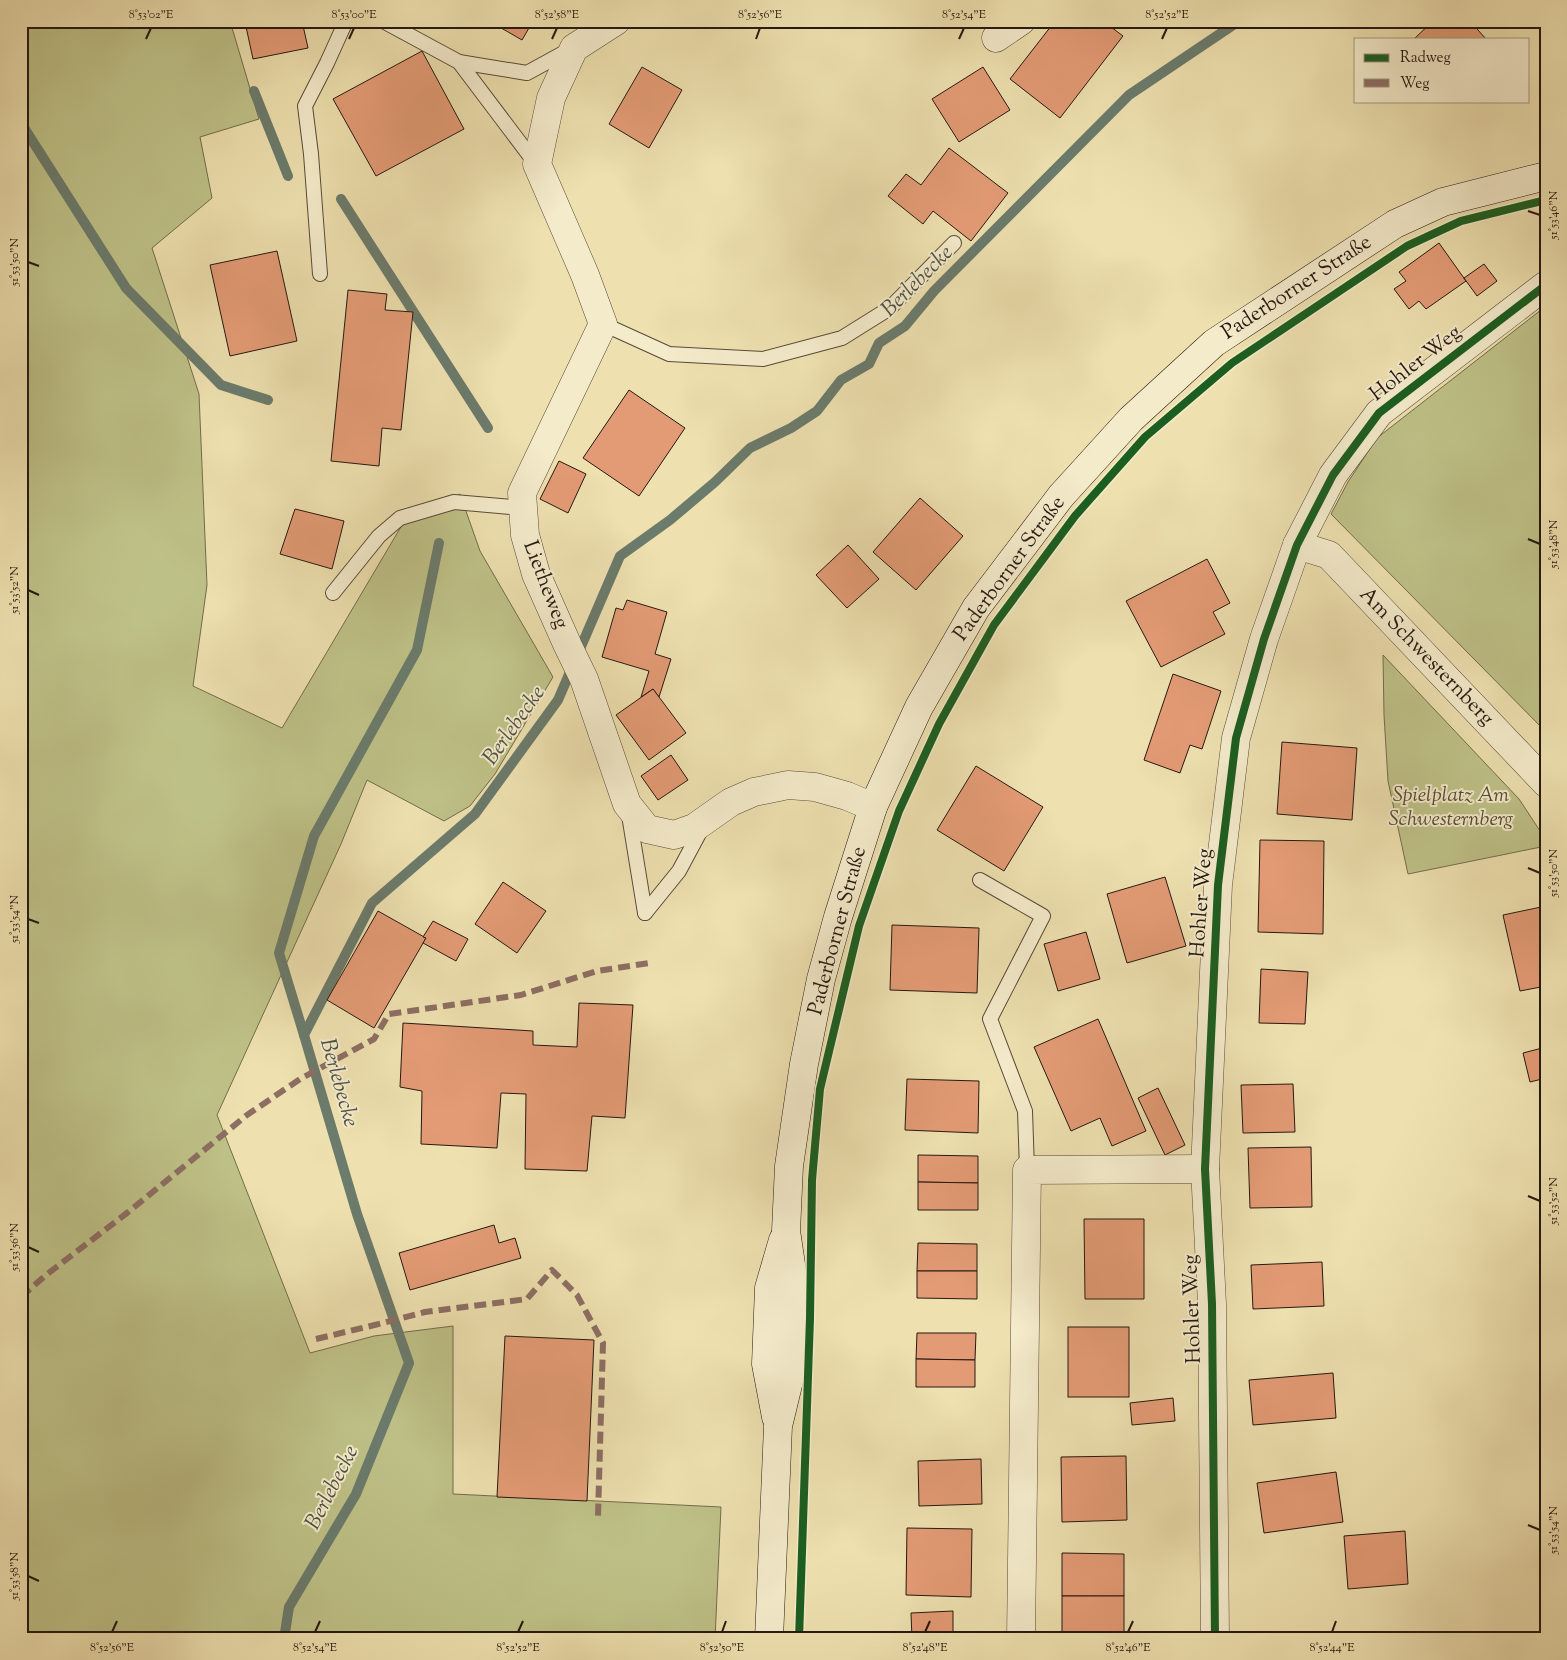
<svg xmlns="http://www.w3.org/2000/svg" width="1567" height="1660" font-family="'Sorts Mill Goudy',serif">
	<rect width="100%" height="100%" fill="#eee0af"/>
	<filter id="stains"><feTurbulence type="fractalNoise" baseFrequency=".004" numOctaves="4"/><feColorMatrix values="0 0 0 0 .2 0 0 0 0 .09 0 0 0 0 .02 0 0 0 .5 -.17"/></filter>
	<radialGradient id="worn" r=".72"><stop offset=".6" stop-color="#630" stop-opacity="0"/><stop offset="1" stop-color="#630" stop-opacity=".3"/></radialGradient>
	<!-- green -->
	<g fill="#bec187" stroke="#726c4c">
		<path d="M21 21H230L259 119 200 137 212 198 152 248 199 394 207 585 193 686 282 728 402 525 460 494 480 551 553 677 495 774 470 806 444 821 367 780 341 844 217 1115 310 1353 374 1336 453 1326V1494L721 1507 715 1639H21Z"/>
		<path d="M1546 306V732L1331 514 1348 482 1377 438Z"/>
		<path d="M1383 655 1519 799 1546 840V846L1408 874 1388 781 1384 715Z"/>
	</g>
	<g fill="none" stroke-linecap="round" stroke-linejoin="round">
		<!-- stream -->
		<g stroke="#6b7b6c" stroke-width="10">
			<path d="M254 91 288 176"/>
			<path d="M21 123 126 288 221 385 268 400"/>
			<path d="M341 199 488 428"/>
			<path d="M304 1035 279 953 314 836 417 650 439 543"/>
			<path d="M284 1639 289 1607 356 1494 409 1363 357 1214 304 1035 372 903 475 814 558 700 620 556 670 520 715 482 750 448 791 428 817 411 841 380 869 364 879 343 905 326 934 291 1129 95 1239 21"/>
		</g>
	</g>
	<!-- building -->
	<g fill="#e39b75" stroke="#261811">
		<path d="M302 21 308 48 253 59 245 22Z"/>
		<path d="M489 21H533L522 40Z"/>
		<path d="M1055 21H1077L1081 24 1083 21H1103L1123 36 1060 118 1010 79Z"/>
		<path d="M1433 21H1470L1486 39H1414Z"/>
		<path d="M422 51 464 129 376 176 333 99Z"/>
		<path d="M642 67 682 90 649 148 609 124Z"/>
		<path d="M983 67 1010 110 959 142 932 99Z"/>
		<path d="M949 148 1008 193 971 241 933 211 923 224 888 196 906 174 921 185Z"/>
		<path d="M1439 243 1466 281 1426 309 1419 301 1409 309 1394 289 1406 281 1399 272Z"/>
		<path d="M277 251 297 341 230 356 210 265Z"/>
		<path d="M1484 264 1497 281 1477 296 1464 278Z"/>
		<path d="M348 290 387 294 385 310 413 312 401 430 382 428 379 466 331 461Z"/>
		<path d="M629 390 685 428 639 496 583 458Z"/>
		<path d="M559 461 586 474 568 513 540 499Z"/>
		<path d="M920 498 963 536 916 590 873 552Z"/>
		<path d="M295 509 344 521 332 569 280 554Z"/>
		<path d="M848 545 879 579 847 608 816 575Z"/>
		<path d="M1207 559 1230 603 1213 612 1225 634 1161 667 1126 601Z"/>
		<path d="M627 600 667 612 655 654 671 659 659 697 653 689 641 697 649 671 602 657 616 608 623 610Z"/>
		<path d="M1173 674 1221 691 1202 749 1190 745 1180 773 1144 760Z"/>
		<path d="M653 689 686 733 649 760 616 715Z"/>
		<path d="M1282 742 1357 748 1352 820 1277 814Z"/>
		<path d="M671 755 688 780 658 800 641 776Z"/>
		<path d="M976 766 1043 807 1004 871 937 830Z"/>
		<path d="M1260 840 1324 841 1323 934 1258 932Z"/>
		<path d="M1165 877 1186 946 1127 963 1107 894Z"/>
		<path d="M503 882 546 911 517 953 475 924Z"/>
		<path d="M1546 906V986L1520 991 1503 915Z"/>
		<path d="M378 911 426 938 374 1028 327 1000Z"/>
		<path d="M433 921 468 939 456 961 423 943 426 938 423 937Z"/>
		<path d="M892 925 979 928 977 993 890 990Z"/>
		<path d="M1086 932 1100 979 1058 991 1044 944Z"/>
		<path d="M1261 969 1308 972 1305 1024 1259 1023Z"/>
		<path d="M579 1003 633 1005 625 1118 592 1116 587 1171 525 1169 526 1094 501 1093 497 1148 421 1144 422 1091 400 1087 403 1023 533 1031V1045L577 1047Z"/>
		<path d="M1098 1019 1146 1131 1112 1146 1100 1118 1071 1131 1034 1047Z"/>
		<path d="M1546 1047V1078L1530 1082 1523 1053Z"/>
		<path d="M907 1079 979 1081 978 1133 905 1130Z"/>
		<path d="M1293 1084 1295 1132 1243 1133 1241 1085Z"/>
		<path d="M1158 1088 1185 1145 1165 1155 1138 1098Z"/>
		<path d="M1311 1147 1312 1207 1250 1208 1248 1148Z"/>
		<path d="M918 1155 978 1156V1183L918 1182Z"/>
		<path d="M918 1182 978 1183V1210H918Z"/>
		<path d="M1084 1219H1144V1299H1085Z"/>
		<path d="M494 1225 499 1243 515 1238 521 1258 410 1290 399 1253Z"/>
		<path d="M918 1243 977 1244V1271H917Z"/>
		<path d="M1322 1262 1324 1306 1253 1309 1251 1265Z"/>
		<path d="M917 1271H977V1299L917 1298Z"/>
		<rect x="1068" y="1327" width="61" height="70"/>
		<path d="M917 1333H976L975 1360 916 1359Z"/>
		<path d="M505 1336 594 1340 587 1501 497 1497Z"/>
		<path d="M916 1359 975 1360V1387H916Z"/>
		<path d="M1333 1373 1336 1418 1253 1425 1249 1380Z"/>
		<path d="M1173 1398 1175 1421 1132 1425 1130 1403Z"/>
		<path d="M1126 1456 1127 1520 1062 1522 1061 1457Z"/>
		<path d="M981 1459 982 1504 919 1506 918 1461Z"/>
		<path d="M1336 1472 1343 1522 1264 1533 1257 1483Z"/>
		<path d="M907 1528 972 1529 971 1597 906 1595Z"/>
		<path d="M1405 1531 1408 1584 1348 1589 1344 1536Z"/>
		<path d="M1062 1553 1124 1554V1596H1062Z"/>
		<rect x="1062" y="1596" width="62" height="43"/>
		<path d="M953 1611V1633L971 1632 972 1639H912L911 1613Z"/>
		<path d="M1314 1634V1639H1256V1635Z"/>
	</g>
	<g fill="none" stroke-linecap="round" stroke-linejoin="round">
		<defs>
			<g id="service">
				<path d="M383 21 459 62 536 164"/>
				<path d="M459 62 527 73 569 50"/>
				<path d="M320 274 311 154 305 106 327 63 346 21"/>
				<path d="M603 324 669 354 763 359 842 338 890 308 954 243"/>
				<path d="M333 593 379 536 400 518 454 502 523 508"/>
				<path d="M629 815 645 913"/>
				<path d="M980 880 1043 916 990 1019 1025 1111 1027 1170"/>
				<path d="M645 913 679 871 702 828"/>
			</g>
			<g id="minor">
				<path d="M616 21 574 48 551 98 537 164 585 275 603 324 522 493 525 535 536 574 568 646 584 679 627 804 647 829 674 835 694 828 731 802 754 792 788 785 815 787 847 796 873 807"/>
				<path d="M996 38 1021 21"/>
				<path d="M1297 545 1329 555 1546 783"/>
				<path d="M1021 1639 1027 1170 1205 1169"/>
				<path d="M1215 1639 1212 1304 1205 1169 1218 885 1236 738 1264 639 1297 545 1333 475 1379 413 1546 285"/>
			</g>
			<g id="secondary">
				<path d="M776 1417 766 1364 769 1288 783 1240"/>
				<path d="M769 1639 778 1426 793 1364 795 1291 786 1231 789 1166 804 1064 821 979 838 917 873 807 919 707 976 608 1061 496 1131 419 1214 343 1395 224 1443 202 1546 176"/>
			</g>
		</defs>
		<!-- service casing -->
		<use href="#service" stroke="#584a38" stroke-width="16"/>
		<!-- minor casing -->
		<use href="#minor" stroke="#584a38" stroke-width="29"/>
		<!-- secondary casing -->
		<use href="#secondary" stroke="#261811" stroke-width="29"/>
		<!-- service -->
		<use href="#service" stroke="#f4ebcb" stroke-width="14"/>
		<!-- minor -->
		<use href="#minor" stroke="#f4ebcb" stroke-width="28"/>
		<!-- secondary -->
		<use href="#secondary" stroke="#f4ebcb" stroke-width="28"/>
		<!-- quiet -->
		<g stroke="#8d6e63" stroke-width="6" stroke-dasharray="12 6" stroke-linecap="butt">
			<path d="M21 1297 46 1275 127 1213 247 1115 300 1079 374 1039 389 1014 521 995 597 971 649 963"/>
			<path d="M316 1339 383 1323 425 1312 527 1299 552 1270 577 1295 603 1343 598 1516"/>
		</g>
		<defs>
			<g id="cycleway">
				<path d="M799 1639 810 1318 812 1180 820 1089 859 926 899 811 939 724 994 625 1075 516 1145 437 1232 363 1407 246 1461 221 1546 200"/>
				<path d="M1215 1639 1212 1304 1205 1169 1218 885 1236 738 1264 639 1297 545 1333 475 1379 413 1546 285"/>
			</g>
		</defs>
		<!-- cycleway casing -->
		<use href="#cycleway" stroke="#f4ebcb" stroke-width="11"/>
		<!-- cycleway -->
		<use href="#cycleway" stroke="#1b5e20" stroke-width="8"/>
	</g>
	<!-- ticks -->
	<path fill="none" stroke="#261811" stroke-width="2" d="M146 39 151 28M349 39 354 28M552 39 557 28M756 39 760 28M959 39 964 28M1162 39 1167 28M1528 211 1540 215M28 262 39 266M1528 539 1540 544M28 590 39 595M1528 868 1540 873M28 919 39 923M1528 1196 1540 1201M28 1247 39 1252M1528 1525 1540 1530M28 1576 39 1581M112 1632 117 1621M315 1632 320 1621M518 1632 523 1621M722 1632 726 1621M925 1632 930 1621M1128 1632 1133 1621M1332 1632 1336 1621"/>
	<g text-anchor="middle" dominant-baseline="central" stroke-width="4" stroke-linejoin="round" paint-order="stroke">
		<!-- street labels -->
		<g font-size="21" fill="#261811" stroke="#f4ebcb">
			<text transform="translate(1297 288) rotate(-33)">Paderborner Straße</text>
			<text transform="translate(1416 364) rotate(-38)">Hohler Weg</text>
			<text transform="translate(1010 569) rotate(-54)">Paderborner Straße</text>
			<text transform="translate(545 585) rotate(69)">Lietheweg</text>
			<text transform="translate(1426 657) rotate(46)">Am Schwesternberg</text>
			<text transform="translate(1202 903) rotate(-86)">Hohler Weg</text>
			<text transform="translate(838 931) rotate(-75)">Paderborner Straße</text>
			<text transform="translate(1193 1309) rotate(-92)">Hohler Weg</text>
		</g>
		<!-- park labels -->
		<g font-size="21" font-style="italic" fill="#544b34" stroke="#f4ebcb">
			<text x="1451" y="796">Spielplatz Am<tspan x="1451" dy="24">Schwesternberg</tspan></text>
		</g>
		<!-- water labels -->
		<g font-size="22" font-style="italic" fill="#4e5246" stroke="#f4ebcb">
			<text transform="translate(918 282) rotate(-45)">Berlebecke</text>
			<text transform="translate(515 726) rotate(-55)">Berlebecke</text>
			<text transform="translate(338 1083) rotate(74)">Berlebecke</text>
			<text transform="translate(333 1488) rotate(-63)">Berlebecke</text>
		</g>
	</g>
	<!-- margin -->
	<rect width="1567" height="1660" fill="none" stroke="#eee0af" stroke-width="55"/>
	<!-- legend -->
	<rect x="1354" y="38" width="175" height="65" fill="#f4ebcb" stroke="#a29781"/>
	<rect x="1364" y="54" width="25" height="8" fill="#1b5e20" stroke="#a29781"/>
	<text x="1400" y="62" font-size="15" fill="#261811">Radweg</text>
	<rect x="1364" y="79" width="25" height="8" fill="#8d6e63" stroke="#a29781"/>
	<text x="1400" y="88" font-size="15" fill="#261811">Weg</text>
	<rect x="28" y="28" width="1512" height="1604" fill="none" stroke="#261811" stroke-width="2"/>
	<g font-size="12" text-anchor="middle" fill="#261811">
		<text x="151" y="18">8°53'02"E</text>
		<text x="354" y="18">8°53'00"E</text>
		<text x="557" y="18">8°52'58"E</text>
		<text x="760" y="18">8°52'56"E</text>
		<text x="964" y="18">8°52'54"E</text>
		<text x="1167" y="18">8°52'52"E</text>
		<text transform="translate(1553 215) rotate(-90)" y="4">51°53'46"N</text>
		<text transform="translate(14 262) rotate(-90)" y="4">51°53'50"N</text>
		<text transform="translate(1553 544) rotate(-90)" y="4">51°53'48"N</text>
		<text transform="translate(14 590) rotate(-90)" y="4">51°53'52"N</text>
		<text transform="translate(1553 873) rotate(-90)" y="4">51°53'50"N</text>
		<text transform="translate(14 919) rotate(-90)" y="4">51°53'54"N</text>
		<text transform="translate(1553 1201) rotate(-90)" y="4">51°53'52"N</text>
		<text transform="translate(14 1247) rotate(-90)" y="4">51°53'56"N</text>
		<text transform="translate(1553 1530) rotate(-90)" y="4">51°53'54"N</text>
		<text transform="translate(14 1576) rotate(-90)" y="4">51°53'58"N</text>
		<text x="112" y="1651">8°52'56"E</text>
		<text x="315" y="1651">8°52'54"E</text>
		<text x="518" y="1651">8°52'52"E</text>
		<text x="722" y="1651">8°52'50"E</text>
		<text x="925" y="1651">8°52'48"E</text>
		<text x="1128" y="1651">8°52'46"E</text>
		<text x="1332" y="1651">8°52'44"E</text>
	</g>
	<rect width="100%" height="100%" filter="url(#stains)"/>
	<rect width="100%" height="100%" fill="url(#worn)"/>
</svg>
